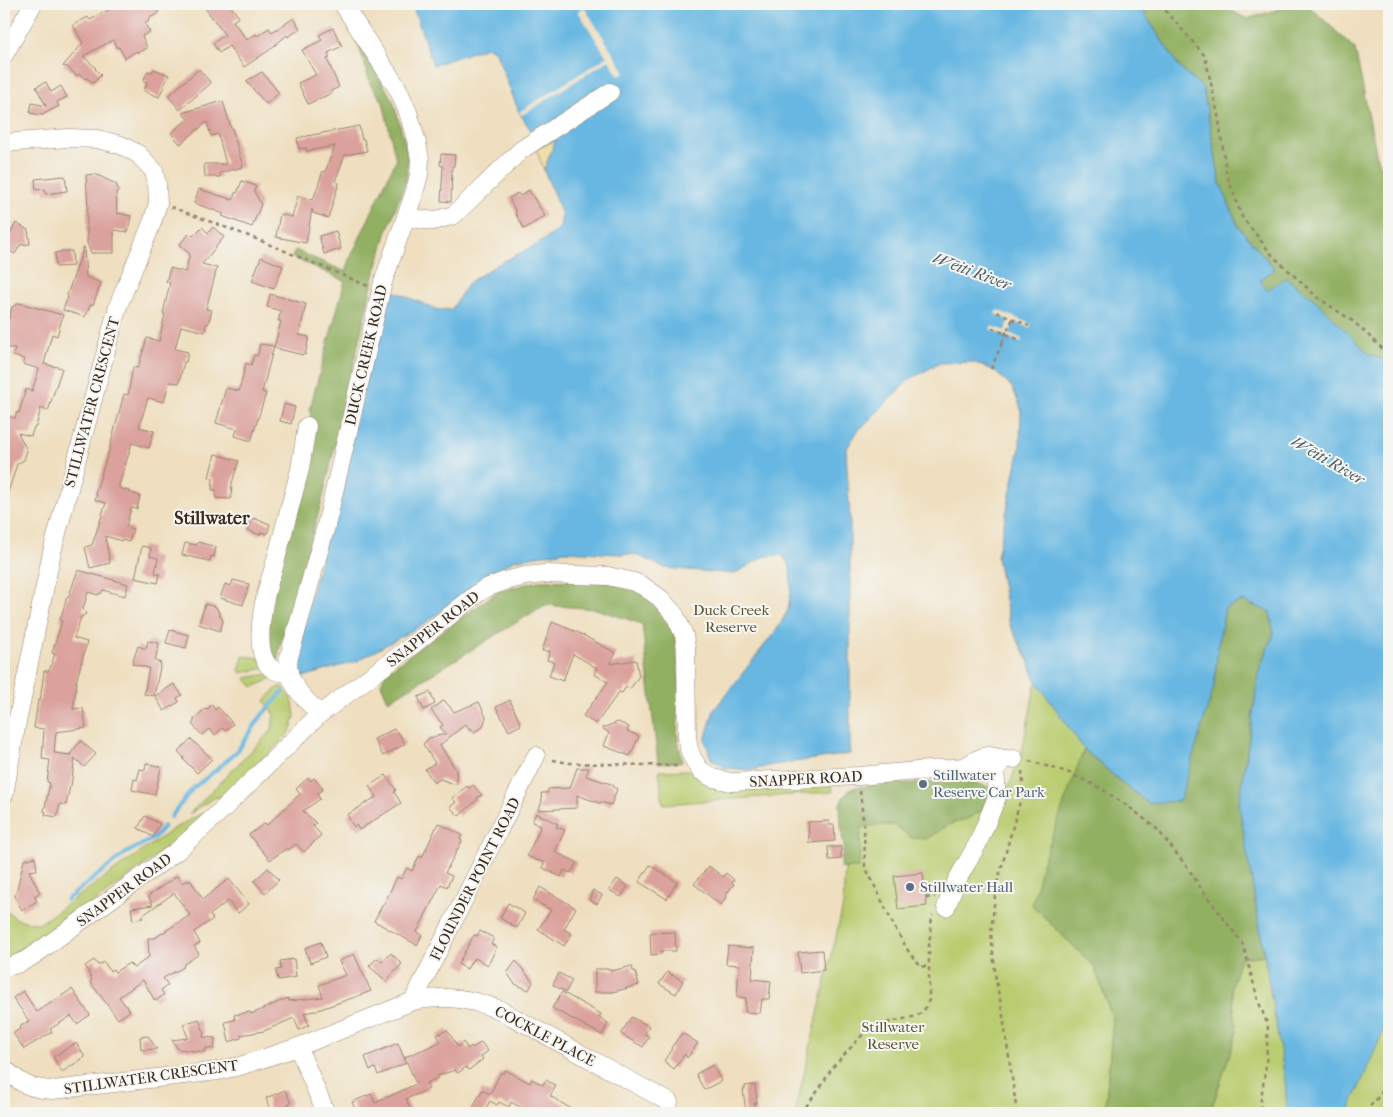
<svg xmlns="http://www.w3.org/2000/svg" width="1393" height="1117" font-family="'IM FELL French Canon',serif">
	<rect width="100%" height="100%" fill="#f6f6f2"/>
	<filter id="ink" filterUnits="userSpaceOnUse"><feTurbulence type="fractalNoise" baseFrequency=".02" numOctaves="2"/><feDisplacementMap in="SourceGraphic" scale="10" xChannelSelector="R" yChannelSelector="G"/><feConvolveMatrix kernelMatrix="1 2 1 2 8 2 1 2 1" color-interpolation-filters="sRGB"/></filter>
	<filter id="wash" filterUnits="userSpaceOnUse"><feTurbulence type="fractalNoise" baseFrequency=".0096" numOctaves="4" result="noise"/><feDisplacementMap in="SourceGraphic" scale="20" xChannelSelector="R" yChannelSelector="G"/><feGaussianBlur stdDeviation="1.12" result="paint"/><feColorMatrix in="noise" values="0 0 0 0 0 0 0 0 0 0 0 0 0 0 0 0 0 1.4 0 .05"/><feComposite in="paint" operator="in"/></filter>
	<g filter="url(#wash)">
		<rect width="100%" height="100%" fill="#efdfc0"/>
		<!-- green -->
		<g fill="#b9cc6f" stroke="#7a7b46">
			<path d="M997 557 1389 623V1113H1210L1237 1032 1231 987 1240 958 1264 955 1032 905 1094 966 1113 1019 1105 1113H795L843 906 849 790 1009 786 1022 752 1036 681 1030 664 1010 625Z"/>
			<path d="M243 656 260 658 265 668 241 673 239 671Z"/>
			<path d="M269 674 272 677 265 682 253 687 245 678Z"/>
			<path d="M282 686 290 697 293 703 295 716 290 732 227 796 213 798 189 814 272 730 274 713 265 701 277 688Z"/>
			<path d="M688 770 711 787 745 789 831 784 833 792 663 804 659 771Z"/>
			<path d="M212 808C153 863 86 908 20 954L9 958H4V909L17 919 39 924 173 829Z"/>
		</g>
		<!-- forest -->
		<g fill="#92b062" stroke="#666d40">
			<path d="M1138 4H1219L1247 19 1297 4H1307L1355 49 1378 162 1389 174V362L1370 355 1312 297 1267 290 1260 279 1274 268 1238 226 1220 182 1203 88 1180 68Z"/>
			<path d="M356 39 363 49 393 101 406 146 408 165 406 181 386 234 374 276 323 497 280 645 277 663 268 659 266 623 312 429 310 408 345 281 292 257 295 250 346 272 349 261 396 160 383 102 370 84 364 61Z"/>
			<path d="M601 580 637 587 662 610 674 629 680 687 677 733 682 762 658 763 642 624 596 609 545 605 388 701 381 684 386 672 497 592 538 581Z"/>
			<path d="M1243 601 1270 612 1274 634 1260 667 1239 804 1264 955 1240 958 1231 987 1237 1032 1210 1113H1105L1113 1018 1094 966 1032 905 1042 864 1084 749 1122 783 1148 803 1218 647 1225 607Z"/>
			<path d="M962 782 983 785 992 796 989 806 969 818 948 825 926 839 912 838 894 825H877L861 828 859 868H840L844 847 841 826 840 804 844 796 853 788 878 784Z"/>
		</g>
		<!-- sand -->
		<path fill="#eeda9e" stroke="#94825e" d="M557 139 544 170 536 149Z"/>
		<!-- water -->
		<path fill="#67b7e2" stroke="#517080" d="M412 4H1138L1180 68 1203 88 1220 182 1238 226 1275 269 1260 280 1267 290 1286 278 1312 297 1370 355 1389 362V1018L1348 1113H1287L1285 1078 1245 841 1239 804 1260 667 1274 634 1270 612 1243 601 1225 608 1218 647 1214 686 1180 801 1148 803 1122 783 1084 749 1036 681 1030 664 1010 625 997 557 1020 448 1021 408 1012 387 993 370 973 362 940 363 910 379 857 432 846 450 850 519V754L773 765 753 770 726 768 711 759 705 740 714 710 778 628 788 610 791 590 790 566 782 555 765 556 734 574 665 568 637 555 565 551 514 560 490 574 424 624 357 661 303 677 300 672 295 658 389 289 438 310 452 309 468 283 498 264 536 245 554 233 560 227 562 214 544 170 556 139 536 149 532 132 519 112 495 50 487 47 433 65Z"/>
		<!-- pier -->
		<g fill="#efdfc0">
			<path d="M584 7 625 72 619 76 609 60 522 115 519 112 607 57 578 11Z"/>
			<path d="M997 310 1031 324 1030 328 1014 322 1009 333 1022 339 1021 343 990 329 992 326 1005 331 1009 320 995 314Z"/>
		</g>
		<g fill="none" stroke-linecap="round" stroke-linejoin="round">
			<!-- stream -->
			<g stroke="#67b7e2" stroke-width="4">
				<path d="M171 817 193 788 215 771 238 750 262 715 283 692"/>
				<path d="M66 900 126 853 154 838 164 826"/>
			</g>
		</g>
		<g id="blocks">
			<!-- building -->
			<g fill="#dba19c">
				<path d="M119 4H154L159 13 148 19 149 21 145 24 150 32 142 36 147 48 138 53 137 51 125 58 119 47 117 48 113 40 83 56 96 68 95 69 101 75 93 83 87 78 86 79 79 74 77 76 66 66 64 67 63 66 83 43 73 25 88 17 90 20Z"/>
				<path d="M213 4H229L239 17 233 21 247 40 256 34 257 36 269 28 272 32 294 18 300 29 288 37 287 35 268 51 244 67 229 46 219 53 213 43 225 35 205 8Z"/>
				<path d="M333 28 342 46 328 53 330 58 327 59 339 87 331 91 332 93 308 104 298 83 316 75 302 50 322 40 319 35Z"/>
				<path d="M154 69 169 75 159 97 144 91 147 82 143 81 148 71 152 72Z"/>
				<path d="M199 69 211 83 180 110 168 96Z"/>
				<path d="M262 72 279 93 266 104 246 81Z"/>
				<path d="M46 82 51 92 61 86 67 97 57 102 59 106 42 115 30 113 32 103 46 106 36 87Z"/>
				<path d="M223 101 231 128H232L243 167 220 173V177H205L204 164H226L218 134 211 136 207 122 180 144 171 133 188 119 182 113Z"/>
				<path d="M359 126 362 140 364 139 367 151 345 155 335 181 339 183 328 218 313 213 312 209 306 243 276 237 280 214 292 217 298 196 313 200 323 171 325 172 335 146 306 151V148L299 149 297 138Z"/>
				<path d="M441 154 455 155 454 166H452L451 202 441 201 443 166 440 165Z"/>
				<path d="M95 174 116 184 119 191 116 192 117 213 131 216 128 232 114 230V253H91L87 243V208H88L86 175Z"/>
				<path d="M65 176 67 191 45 194V189L36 190 35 179Z"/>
				<path d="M242 181 256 186 254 191 261 204 252 227 222 216 224 214 194 203 199 189 233 200 235 193H237Z"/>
				<path d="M529 190 545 216 524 229 515 213 516 212 510 201H511L509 198 518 193 520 196Z"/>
				<path d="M16 223 28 230 30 244 20 245 15 254 4 248V245Z"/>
				<path d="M202 227 208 233 213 227 224 237 202 264 217 268 206 309 212 310 208 324H206L205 332 181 326 175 349 188 352 186 362H184L179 383 169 382 164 402 148 398 139 427 154 431 149 448 132 443 119 485V488L129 491V492L140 496 137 509 131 508 126 527 133 529 129 542 122 540V541L105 536 110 563 90 568 85 547 92 545 106 503 95 500 97 495 95 494 109 450 124 394 128 395 133 367 138 368 147 338 159 341 165 314H163L170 283 166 282 170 268 185 272 190 254 179 245 190 233 193 236Z"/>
				<path d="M336 231 341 249 324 254 319 236Z"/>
				<path d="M84 247 86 277 101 283 93 305 91 304 85 317 63 310 68 296 67 295Z"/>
				<path d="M61 251H72L73 266 56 267 55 253 61 252Z"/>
				<path d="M261 257 283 266 274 289 252 281Z"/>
				<path d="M270 294 306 304 299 335 309 337 305 355 303 354V355L274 348 281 321H278L281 311 267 307Z"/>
				<path d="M19 303 63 315 57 336 52 334 44 364 62 368 48 411 41 408 36 427H34L31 436 18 433 27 450 24 460 17 464 6 499 4 498V415L15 418 17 412 19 413 26 389 32 391 39 369 23 364 24 359 13 356 15 348H4V336L12 307Z"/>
				<path d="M260 344 274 346 262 392 266 393 251 441 235 436 237 429 216 423 226 388 239 391 246 363 251 365 254 355 257 356 258 354Z"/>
				<path d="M284 404 295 407 291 424 280 421Z"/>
				<path d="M215 454 239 461 232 483 231 499 216 498V490H212L213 478 209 477Z"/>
				<path d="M253 518 270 524 267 534 261 532 260 535 248 530Z"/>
				<path d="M198 542 216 547 214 557 211 556 210 561 182 555 185 543 197 545Z"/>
				<path d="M142 546 151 548 150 556 158 558 155 573 160 574 158 583 135 578Z"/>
				<path d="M78 570 128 584 125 596 103 590 101 594 99 593 98 595 88 592 83 609 86 614 81 617 74 638 87 642 76 682H77L73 709 83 708 86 728 56 732 54 753 71 755 70 754 81 741 96 754 84 767 75 758 71 786H70L66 805 60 804 57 817 45 815 46 812 44 811 50 783 47 782 50 760 42 759 44 729 34 728 38 700 40 701 44 671H49L55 654 52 653 62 621 60 620 67 597 68 598Z"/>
				<path d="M233 580 249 584 243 605 220 598 225 584 231 586Z"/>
				<path d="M205 604 216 607 223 621 220 631 199 624Z"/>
				<path d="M552 622 577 632 616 653 610 664 636 660 639 676 630 689 626 687 622 693 619 692 596 724 583 716 608 682 594 674 597 668 573 654 563 681 549 676 554 662 547 660 550 651H542Z"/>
				<path d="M170 630 189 635 186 648 166 643Z"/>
				<path d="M148 641 159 643 155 661 161 663 154 696 144 694 149 668 132 664 138 646 146 649Z"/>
				<path d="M174 684 182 695 177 698 179 702 164 711 155 696Z"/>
				<path d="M430 692 435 704 424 710 418 697Z"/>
				<path d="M444 700 454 712 479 702 486 717 483 727 473 732 471 728 469 730 466 724 440 745 456 770 457 785 440 779 434 783 425 769 435 763 423 744 429 738 446 734 440 727 443 725 431 710Z"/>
				<path d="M510 700 521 725 509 731 496 707Z"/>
				<path d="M212 705 215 710 218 707 233 724 225 731 222 728 215 735 209 729 202 735 192 724 194 722V719L205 709 206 710Z"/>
				<path d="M618 722 629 727 627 731 639 736 630 756 604 746 609 733 602 728Z"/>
				<path d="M394 729 397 733 398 732 405 744 383 756 374 739Z"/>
				<path d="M191 739 212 759 197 773 183 759 184 758 178 751Z"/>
				<path d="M146 763 161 767 155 795 132 790 134 779 137 780 140 769 145 770Z"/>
				<path d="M577 768H589L586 776 614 785 613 787 617 789 611 805 600 802 599 803 577 795V808L538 810 542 802 541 793H548V789L570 788Z"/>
				<path d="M386 775 396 790 394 792 401 803 359 830 356 825 354 827 347 815 376 797 369 786Z"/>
				<path d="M308 778 311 781 314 778 323 789 317 794 320 799 303 811 316 823 313 826 321 835 304 852 296 844 288 850 287 848 270 860 249 835 265 823 267 825 300 794 296 789Z"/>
				<path d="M473 785 482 795 477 798 478 799 459 816 450 807 456 802 452 798 467 786 469 788Z"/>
				<path d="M536 813 558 824 556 827 565 830 555 852 577 862 571 873 564 870 561 877 543 868 544 862 536 860 527 856 541 826 532 822Z"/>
				<path d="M145 816 160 824 153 837 138 828Z"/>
				<path d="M829 821V825H834L835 841 809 843 808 822Z"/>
				<path d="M438 823 462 835 460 839 462 841 445 873 452 876 447 887 441 884 417 932 422 935 417 945 374 921 383 904H384L397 877 401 879 407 868 412 871 419 856 422 858Z"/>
				<path d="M828 847H841V859L829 860Z"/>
				<path d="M35 857 37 870 29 871 40 893 34 896 37 901 22 910 15 897 24 860Z"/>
				<path d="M650 865 677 882 667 899 639 882Z"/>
				<path d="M709 866 723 877 726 873 734 880 732 883 734 884 725 896 726 897 721 905 694 884Z"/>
				<path d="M268 868 279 880 265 893 254 881Z"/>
				<path d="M923 873 927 906 898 909 894 876Z"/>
				<path d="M177 876 182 883 187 880 188 882 190 880 203 899 229 879 249 904 238 913 228 901 210 915 213 919 194 932 200 943 194 946 199 954 183 965 184 967 163 978 168 985 161 990 164 995 155 1001 143 980 119 997 130 1011 118 1019 90 982 92 980 88 973 89 972 85 966 94 960 98 965 104 962 110 971 113 969 115 972 129 963 134 968 149 957 148 938H155L190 915 174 893 143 915V918L133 920 131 908 153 905 148 896Z"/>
				<path d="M617 879 628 886 621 897 609 890Z"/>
				<path d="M540 887 576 908 564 929 572 934 564 946 538 929 551 910 533 900Z"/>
				<path d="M593 890 602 895 597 904 589 900Z"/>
				<path d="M508 903 525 913 517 928 500 918Z"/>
				<path d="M480 931 494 938 491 944 497 947 488 965 475 958 474 960H472L467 969 458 964 474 935 477 936Z"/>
				<path d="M675 932 676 951H661V954L651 955 650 933Z"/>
				<path d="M321 942 326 957 310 963 305 948Z"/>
				<path d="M728 946 754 948 752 979 771 981 769 999H762L760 1013 745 1012 746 998 737 997 739 965 726 964Z"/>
				<path d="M822 950 824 970 800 973 798 952Z"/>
				<path d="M391 953 402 964 386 981 369 966 377 958 382 962Z"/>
				<path d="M354 954 371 991 358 996 315 1011 304 1013 309 1025 299 1030 294 1018 264 1031 241 1035V1038L229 1042 225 1022 235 1020 234 1015 250 1012 251 1014 288 998 289 1001 323 997 319 985 346 975 339 961Z"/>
				<path d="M294 959 296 977 278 980 276 970 281 969 280 961Z"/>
				<path d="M516 961 533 982 529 990 515 984 507 973Z"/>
				<path d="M632 966 633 971H635L639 985 613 992H595V969H611V971Z"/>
				<path d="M667 972 683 981 676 994 659 984Z"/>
				<path d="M559 973 572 980 566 992 553 985Z"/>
				<path d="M72 989 90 1015 77 1024 71 1016 50 1029 52 1032 24 1049 13 1033 20 1029 19 1027 29 1021 13 998 23 991 37 1012Z"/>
				<path d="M562 992 601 1014 599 1017 608 1023 602 1035 552 1008Z"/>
				<path d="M631 1017 649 1026 645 1034 649 1037 643 1047 621 1034Z"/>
				<path d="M199 1019 204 1032 203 1037 215 1038 214 1049 206 1048V1052L178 1049 172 1040 188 1038 183 1024Z"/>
				<path d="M447 1030 458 1047 463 1042 468 1049 471 1046 473 1048 481 1042 488 1051 481 1056 483 1059 469 1070 466 1067 458 1073 455 1070 437 1076 438 1078 426 1083 429 1089 406 1099 412 1113H351L356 1111 352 1102 371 1094 375 1103 416 1084 405 1057 441 1042 437 1035Z"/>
				<path d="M682 1033 698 1043 687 1058 685 1054 674 1069 664 1061 672 1050 671 1048Z"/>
				<path d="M148 1036 157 1049 141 1050 140 1037Z"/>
				<path d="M76 1043 85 1057 62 1072 53 1057Z"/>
				<path d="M398 1043 406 1063 378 1075 375 1068 370 1070 365 1057Z"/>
				<path d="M713 1065 721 1081 704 1090 696 1074Z"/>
				<path d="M505 1070 530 1083 532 1079 543 1085 546 1080 556 1086 550 1096 578 1113H531L511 1102 509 1107 499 1102 497 1105 490 1101 483 1113H470L482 1090 490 1094 501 1072 503 1074Z"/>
				<path d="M755 1085 757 1103H754L756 1113H746L743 1089H745V1086Z"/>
				<path d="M285 1090 291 1103 287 1105 290 1113H271L266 1098Z"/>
			</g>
		</g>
	</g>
	<g filter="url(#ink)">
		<use href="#blocks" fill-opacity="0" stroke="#95846f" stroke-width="1"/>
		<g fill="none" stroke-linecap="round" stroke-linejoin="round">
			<defs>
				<g id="minor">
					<path d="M4 55 33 4"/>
					<path d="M4 143 68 138 97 139 121 145 138 154 154 171 157 184 158 203 152 223 118 306 52 552 16 727 4 795"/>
					<path d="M406 217 433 221 454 215 521 150 610 92"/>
					<path d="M289 672C283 672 278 673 274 670 248 656 266 589 274 567L300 469 307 426"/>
					<path d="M320 714C309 704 293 687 289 673 288 668 288 663 289 657L326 526 383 282 414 194 419 175 420 159 417 143 408 112 398 89 343 4"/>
					<path d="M964 767C973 762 984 753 995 757 1004 759 1003 760 1014 759"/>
					<path d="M946 907 957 880 978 843 997 797 995 770"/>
					<path d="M4 967C16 966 25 961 34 955L177 851 225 807 320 714 414 644 478 593 486 588 505 581 525 576 544 574 608 576 634 582 643 586 660 598 675 615 684 635 686 648 687 736 689 749 692 757 700 770 713 778 731 782 859 776 964 767 986 773 991 771 998 767 1000 764 999 760"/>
					<path d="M413 1001 536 756"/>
					<path d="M298 1047 326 1113"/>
					<path d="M4 1068C20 1084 31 1089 53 1090L218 1071 240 1066 298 1047 413 1001C447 995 469 998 500 1010L669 1102"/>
				</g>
			</defs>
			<!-- minor casing -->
			<use href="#minor" stroke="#95846f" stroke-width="19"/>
			<!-- path -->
			<g stroke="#95846f" stroke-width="2.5" stroke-dasharray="4 4" stroke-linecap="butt">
				<path d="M1160 4 1205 56 1219 120 1226 172 1242 217 1273 256 1317 297 1354 322 1383 349 1389 352"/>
				<path d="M171 207 254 238 368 286"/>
				<path d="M997 312 1029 326"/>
				<path d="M992 328 1020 340"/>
				<path d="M1007 330 1013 319"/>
				<path d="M991 369 1002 343"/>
				<path d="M553 760 569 763 681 766"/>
				<path d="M1029 761 1067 772 1100 788 1129 807 1156 828 1188 868 1202 890 1243 944 1258 1000 1268 1026 1266 1065 1261 1099V1113"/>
				<path d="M860 791 864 828 865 866 895 928 910 954 922 967 929 965"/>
				<path d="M926 898 935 897"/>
				<path d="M801 1113 820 1088 832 1068 865 1032 872 1026 917 1016 924 1010 929 1000V946L932 917 933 915"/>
				<path d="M1017 1113 1002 1009 996 981 991 933 996 887 1021 798 1023 781 1022 771"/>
				<path d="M1366 1113 1372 1104 1381 1094 1384 1080 1389 1071"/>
			</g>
			<!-- minor -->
			<use href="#minor" stroke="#fff" stroke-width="18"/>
			<!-- path-bridge -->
			<path stroke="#95846f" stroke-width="2.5" stroke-dasharray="4 4" stroke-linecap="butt" d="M1002 343 1007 330"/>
		</g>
	</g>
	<!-- markers -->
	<g fill="#5c6f8a" stroke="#f6f6f2" stroke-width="2">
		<circle cx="923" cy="784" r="5"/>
		<circle cx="910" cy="887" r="5"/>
	</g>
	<g text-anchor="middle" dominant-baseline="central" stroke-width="4" stroke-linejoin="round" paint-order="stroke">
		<!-- street labels -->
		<g font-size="15" fill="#3b2a1e" stroke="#f6f6f2">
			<text transform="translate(366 355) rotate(-77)">DUCK CREEK ROAD</text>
			<text transform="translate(92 402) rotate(-75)">STILLWATER CRESCENT</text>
			<text transform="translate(433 629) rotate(-38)">SNAPPER ROAD</text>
			<text transform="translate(806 779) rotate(-3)">SNAPPER ROAD</text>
			<text transform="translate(475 879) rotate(-63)">FLOUNDER POINT ROAD</text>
			<text transform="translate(124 890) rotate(-36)">SNAPPER ROAD</text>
			<text transform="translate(545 1036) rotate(28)">COCKLE PLACE</text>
			<text transform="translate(151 1077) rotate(-8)">STILLWATER CRESCENT</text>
		</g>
		<!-- park labels -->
		<g font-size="15" fill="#5a5232" stroke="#f6f6f2">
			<text x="731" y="610">Duck Creek<tspan x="731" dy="17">Reserve</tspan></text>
			<text x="893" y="1027">Stillwater<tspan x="893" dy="17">Reserve</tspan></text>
		</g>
		<!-- service labels -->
		<g font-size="15" fill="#4e5e75" stroke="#f6f6f2" text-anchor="start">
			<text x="933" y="775">Stillwater<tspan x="933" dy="17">Reserve Car Park</tspan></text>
			<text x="920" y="887">Stillwater Hall</text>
		</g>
		<!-- water labels -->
		<g font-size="16" font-style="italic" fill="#4a5b63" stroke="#f6f6f2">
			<text transform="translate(972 271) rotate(20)">Wēiti River</text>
			<text transform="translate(1328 460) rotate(30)">Wēiti River</text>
		</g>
		<!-- quarter labels -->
		<g font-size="18" font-weight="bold" fill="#3b2a1e" stroke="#f6f6f2">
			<text x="212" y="518">Stillwater</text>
		</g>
	</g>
	<!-- margin -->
	<rect width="1393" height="1117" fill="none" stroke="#f6f6f2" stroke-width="20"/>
</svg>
